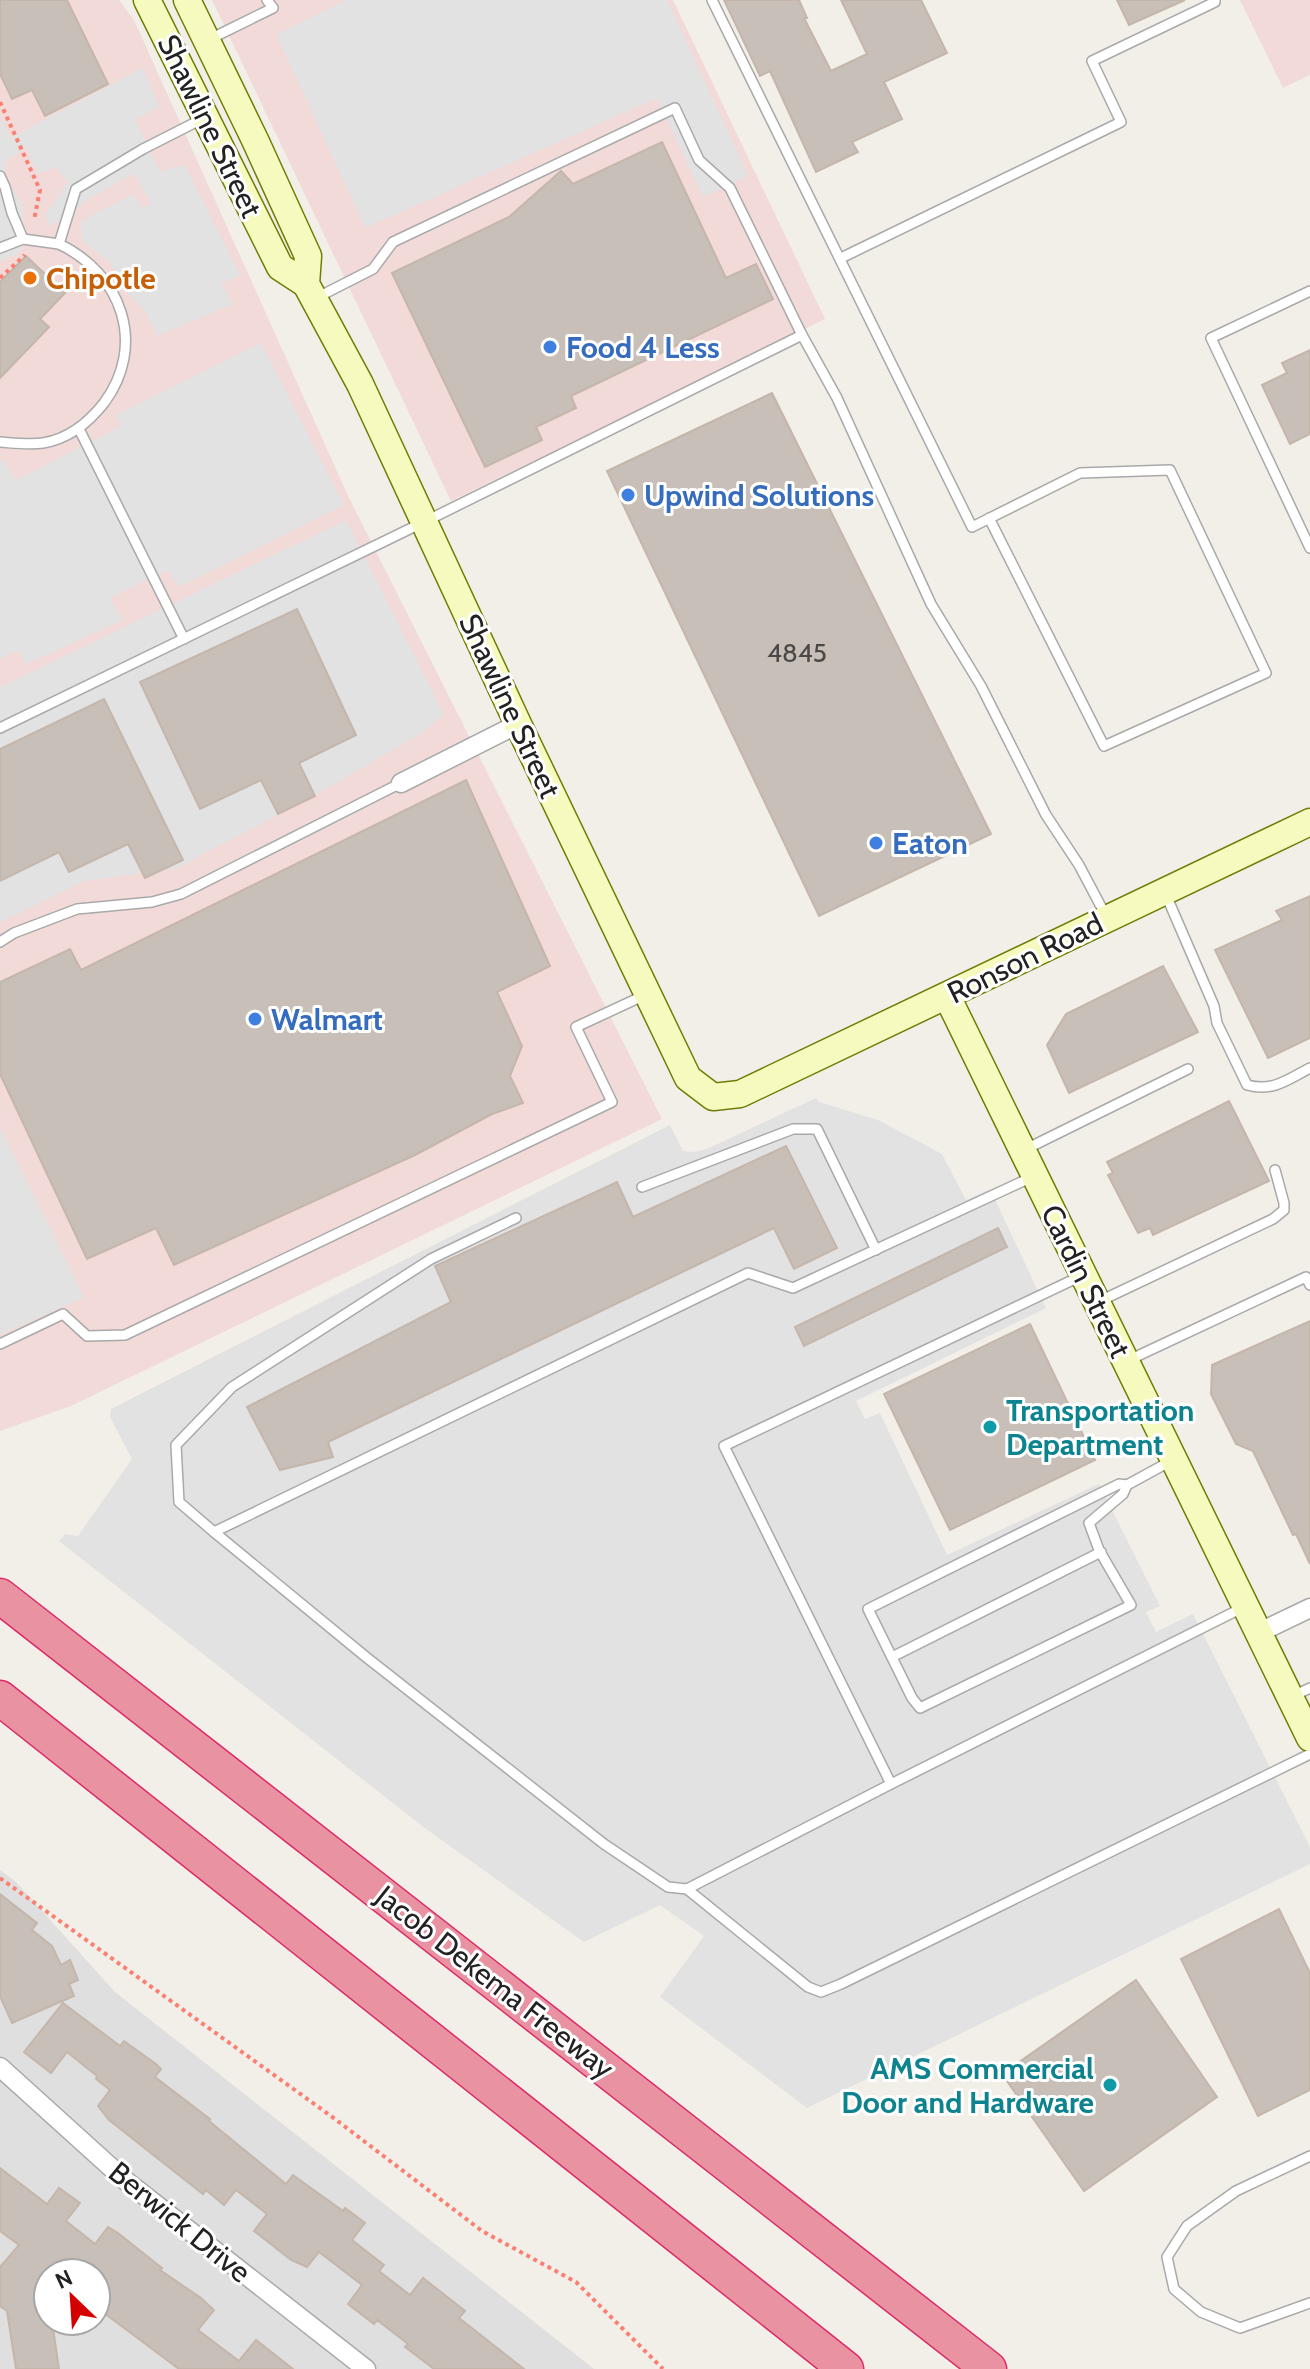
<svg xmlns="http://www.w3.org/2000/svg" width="1310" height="2369" font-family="Cabin,sans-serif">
	<rect width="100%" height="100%" fill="#f2efe9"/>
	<!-- residential -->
	<path fill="#e0dfdf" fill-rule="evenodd" d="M0 1870 16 1882 115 1992 594 2369H0ZM48 2273H96V2321H48Z"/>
	<!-- commercial -->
	<g fill="#f2dad9">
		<path d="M0 0H119L134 20 349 498 662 1119 71 1406 0 1431Z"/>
		<path d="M212 0H673L825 319 451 501Z"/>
		<path d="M1240 0H1310V75L1283 88Z"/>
	</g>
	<!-- parking -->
	<g fill="#e2e2e2" fill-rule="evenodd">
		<path d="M347 0H667L748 176 703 197 657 98 365 228 276 34Z"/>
		<path d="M143 68 159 107 135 119 160 172 184 164 240 275 221 284 233 304 157 336 146 313 128 294 109 261 83 242 80 222 133 194 143 208 151 204 134 173 89 199 50 227 45 216 68 182 56 167 37 174 26 147 7 160 3 176 23 205 21 252 0 261V117L10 138Z"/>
		<path d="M261 343 344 505 178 587 168 570 110 598 123 620 26 664 18 650 0 659V462L4 460 16 480 121 426 115 415Z"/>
		<path d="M346 520 444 715 420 734 317 794 175 869 84 881 0 922V687Z"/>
		<path d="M816 1098 819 1102 878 1120 942 1154 966 1200 990 1189 1046 1308 856 1401 865 1419 880 1413 947 1555 1099 1484 1160 1606 1146 1612 1156 1632 1193 1614 1310 1847V1864L807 2108 660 1997 704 1936 660 1905 584 1942 426 1829 59 1541 65 1534 78 1536 132 1459 110 1417 111 1409 670 1125 683 1151 694 1152 707 1149ZM786 1146 837 1249 795 1269 774 1228 328 1443 332 1457 280 1470 247 1407 451 1302 435 1265 616 1182 633 1217Z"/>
		<path d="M0 1127 84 1297 0 1335Z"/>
	</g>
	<!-- building -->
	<g fill="#c7bfb8" stroke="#c4b6ab" stroke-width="2">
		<path d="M0 0H67L108 84 45 116 32 90 12 99 0 74Z"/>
		<path d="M724 0H799L807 18H804L831 71 867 54 841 0H921L947 53 884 82 902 119 852 142 858 152 816 172 770 71 760 76Z"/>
		<path d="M1117 0H1185L1129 25Z"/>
		<path d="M662 142 726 278 756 264 773 299 571 396 576 408 536 427 542 440 485 467 392 273 509 217 561 171 573 184Z"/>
		<path d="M26 256 65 293 40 319 49 327 0 378V282Z"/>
		<path d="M1310 350V434L1290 444 1262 385 1287 373 1282 363Z"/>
		<path d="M772 393 991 834 819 916 607 471Z"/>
		<path d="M297 609 356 735 299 763 315 796 278 814 261 780 200 809 140 682Z"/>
		<path d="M104 699 183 860 145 878 128 844 69 872 59 852 0 881V749Z"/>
		<path d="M466 780 550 966 497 992 522 1046 510 1076 523 1103 492 1114 415 1155 174 1265 156 1228 87 1259 0 1074V982L70 949 81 970Z"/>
		<path d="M1310 896V1038L1268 1058 1215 950 1282 920 1276 911Z"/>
		<path d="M1163 966 1198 1032 1069 1093 1047 1045 1066 1014Z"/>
		<path d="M1229 1101 1269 1181 1153 1235 1150 1228 1138 1233 1108 1175 1113 1173 1107 1162Z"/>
		<path d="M786 1146 837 1248 794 1269 774 1228 328 1442 333 1457 280 1470 247 1407 451 1302 435 1266 617 1182 633 1217Z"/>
		<path d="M998 1228 1007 1247 804 1346 795 1327Z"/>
		<path d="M1310 1321V1564L1296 1534 1293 1535 1253 1451 1236 1444 1211 1394 1212 1365Z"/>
		<path d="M1030 1324 1095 1460 950 1530 884 1394Z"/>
		<path d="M0 1894 37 1923 32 1930 52 1946 61 1965 70 1960 78 1980 69 1984 74 1996 12 2023 0 1996Z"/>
		<path d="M1279 1909 1310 1973V2090L1258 2116 1181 1959Z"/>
		<path d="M1136 1980 1217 2097 1084 2191 1002 2074Z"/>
		<path d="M63 2003 120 2046 124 2041 156 2064 161 2069 155 2077 210 2119 209 2121 286 2184 293 2175 343 2211 345 2208 365 2223 352 2240 384 2265 379 2271 410 2295 423 2278 465 2311 459 2318 524 2369H434L405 2347 408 2344 377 2320 374 2324 348 2304 362 2285 319 2252 307 2267 291 2260 254 2231 267 2214 236 2190 224 2205 206 2190 203 2194 109 2120 98 2106 110 2090 96 2079 97 2076 67 2052 51 2073 24 2052Z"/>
		<path d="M0 2168 47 2204 59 2188 80 2203 66 2221 95 2244 108 2227 118 2233 162 2268 160 2270 201 2298 214 2310 198 2330 239 2361 256 2340 293 2369H179L96 2307V2273H48V2321H52L59 2369H16L7 2311 0 2306V2267L19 2245 0 2231Z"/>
	</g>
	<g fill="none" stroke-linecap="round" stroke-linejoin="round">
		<defs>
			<g id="lane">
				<path d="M712 0 972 527 1080 473 1170 470 1266 673 1104 746 989 518"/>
				<path d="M210 39 273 8 267 0"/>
				<path d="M0 176 5 187 12 213 23 239"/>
				<path d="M0 248 23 239 59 244"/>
				<path d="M841 258 1121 122 1092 61 1215 2V0"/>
				<path d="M1310 291 1211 338 1310 548"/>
				<path d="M316 298 373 269 393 242 675 108 699 160 730 188 802 335 837 398 931 604 981 686 1046 815 1079 865 1106 916"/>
				<path d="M79 429 184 639"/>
				<path d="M0 442C14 443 29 445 43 443 68 439 89 422 104 403 147 345 122 274 59 244L76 189 143 149 202 119"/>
				<path d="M0 728 424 522 802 335"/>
				<path d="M1166 895 1214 1006 1217 1023 1247 1085C1273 1092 1287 1080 1310 1068"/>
				<path d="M0 942 14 933 77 909 152 902 181 894 401 783"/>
				<path d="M1026 1149 1188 1069"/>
				<path d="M642 1187 793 1129H817L876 1250"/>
				<path d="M516 1218 431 1259 232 1387 176 1445 179 1502 214 1532 748 1273 793 1288 1032 1177"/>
				<path d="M1081 1276 724 1446 891 1784 1242 1608"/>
				<path d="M1100 1301 1273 1219 1284 1210V1203L1275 1170"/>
				<path d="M0 1344 63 1314 87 1336 125 1335 612 1102 576 1027 645 995"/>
				<path d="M1129 1360 1306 1277 1310 1285"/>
				<path d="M1127 1485 1123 1494 1089 1523 1099 1550 1131 1605 920 1708 912 1698 868 1609 1119 1484 1127 1485 1171 1461"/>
				<path d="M214 1532 366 1657 604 1844 668 1887 687 1889 891 1784"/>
				<path d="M892 1657 1101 1552"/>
				<path d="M1293 1696 1310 1688"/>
				<path d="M687 1889 808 1987 821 1992 841 1984 1310 1754"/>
				<path d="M1310 2156 1236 2191 1187 2226 1167 2257 1174 2289 1201 2312 1240 2328 1310 2303"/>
			</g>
			<g id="street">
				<path d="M401 783 518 724"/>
				<path d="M1258 1633 1310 1608"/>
				<path d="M0 2067 126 2181 366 2369"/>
			</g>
			<g id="secondary">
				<path d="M147 0 280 267 306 284"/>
				<path d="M187 0 255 140 308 256 306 284 360 384 518 724 688 1078 713 1097 740 1094 1310 822"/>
				<path d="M947 996 1310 1738"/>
			</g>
			<g id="highway">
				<path d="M0 1596 989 2369"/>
				<path d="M0 1698 846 2369"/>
			</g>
		</defs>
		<!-- lane casing -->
		<use href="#lane" stroke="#a9a9a9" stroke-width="12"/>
		<!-- street casing -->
		<use href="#street" stroke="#a9a9a9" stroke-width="21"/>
		<!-- secondary casing -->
		<use href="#secondary" stroke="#707d05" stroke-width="29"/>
		<!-- highway casing -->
		<use href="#highway" stroke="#dc2a67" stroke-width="37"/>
		<!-- path -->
		<g stroke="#fa8072" stroke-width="4" stroke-dasharray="4 4" stroke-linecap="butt">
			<path d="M0 102 40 190 34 220"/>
			<path d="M0 278 25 255"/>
			<path d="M0 1878 331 2116 482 2231 576 2282 663 2369"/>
		</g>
		<!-- lane -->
		<use href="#lane" stroke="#fff" stroke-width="9"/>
		<!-- street -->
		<use href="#street" stroke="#fff" stroke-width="18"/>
		<!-- secondary -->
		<use href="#secondary" stroke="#f7fabf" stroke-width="26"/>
		<!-- highway -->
		<use href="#highway" stroke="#e892a2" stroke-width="34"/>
	</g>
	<!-- markers -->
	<circle fill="#e8710a" stroke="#fff" stroke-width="3" cx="30" cy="278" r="8"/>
	<g fill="#3f7fe0" stroke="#fff" stroke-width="3">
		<circle cx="550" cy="347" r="8"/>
		<circle cx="628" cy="495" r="8"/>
		<circle cx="876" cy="843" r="8"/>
		<circle cx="255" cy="1019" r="8"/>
	</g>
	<g fill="#0f9aa8" stroke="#fff" stroke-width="3">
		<circle cx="990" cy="1427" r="8"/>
		<circle cx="1110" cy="2085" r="8"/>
	</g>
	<g text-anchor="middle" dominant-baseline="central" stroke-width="6" stroke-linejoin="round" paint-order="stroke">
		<!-- number labels -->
		<g font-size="26" fill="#4b4948">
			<text x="797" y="653">4845</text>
		</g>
		<!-- street labels -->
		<g font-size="30" fill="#222" stroke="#fff">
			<text transform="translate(210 126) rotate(64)">Shawline Street</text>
			<text transform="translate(510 706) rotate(65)">Shawline Street</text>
			<text transform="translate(1025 958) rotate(-26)">Ronson Road</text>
			<text transform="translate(1086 1281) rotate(64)">Cardin Street</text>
			<text transform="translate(495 1982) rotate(38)">Jacob Dekema Freeway</text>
			<text transform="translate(180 2222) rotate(39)">Berwick Drive</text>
		</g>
		<!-- food labels -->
		<g font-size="30" font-weight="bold" fill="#c56008" stroke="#fff" text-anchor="start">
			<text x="46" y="278">Chipotle</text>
		</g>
		<!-- shop labels -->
		<g font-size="30" font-weight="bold" fill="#366cbe" stroke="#fff" text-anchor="start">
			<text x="566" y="347">Food 4 Less</text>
			<text x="644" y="495">Upwind Solutions</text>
			<text x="892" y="843">Eaton</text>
			<text x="271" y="1019">Walmart</text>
		</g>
		<!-- culture labels -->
		<g font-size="30" font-weight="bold" fill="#0d838f" stroke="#fff" text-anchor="start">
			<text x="1006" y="1410">Transportation<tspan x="1006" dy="34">Department</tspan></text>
			<text x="1094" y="2068" text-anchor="end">AMS Commercial<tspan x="1094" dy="34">Door and Hardware</tspan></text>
		</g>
	</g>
	<!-- north arrow -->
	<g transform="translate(72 2297) rotate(335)"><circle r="38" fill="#ffffff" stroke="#a7a7a7" stroke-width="2"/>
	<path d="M0-6L14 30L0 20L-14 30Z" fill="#d40000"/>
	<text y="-12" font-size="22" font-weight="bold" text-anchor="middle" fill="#222222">N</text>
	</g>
</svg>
